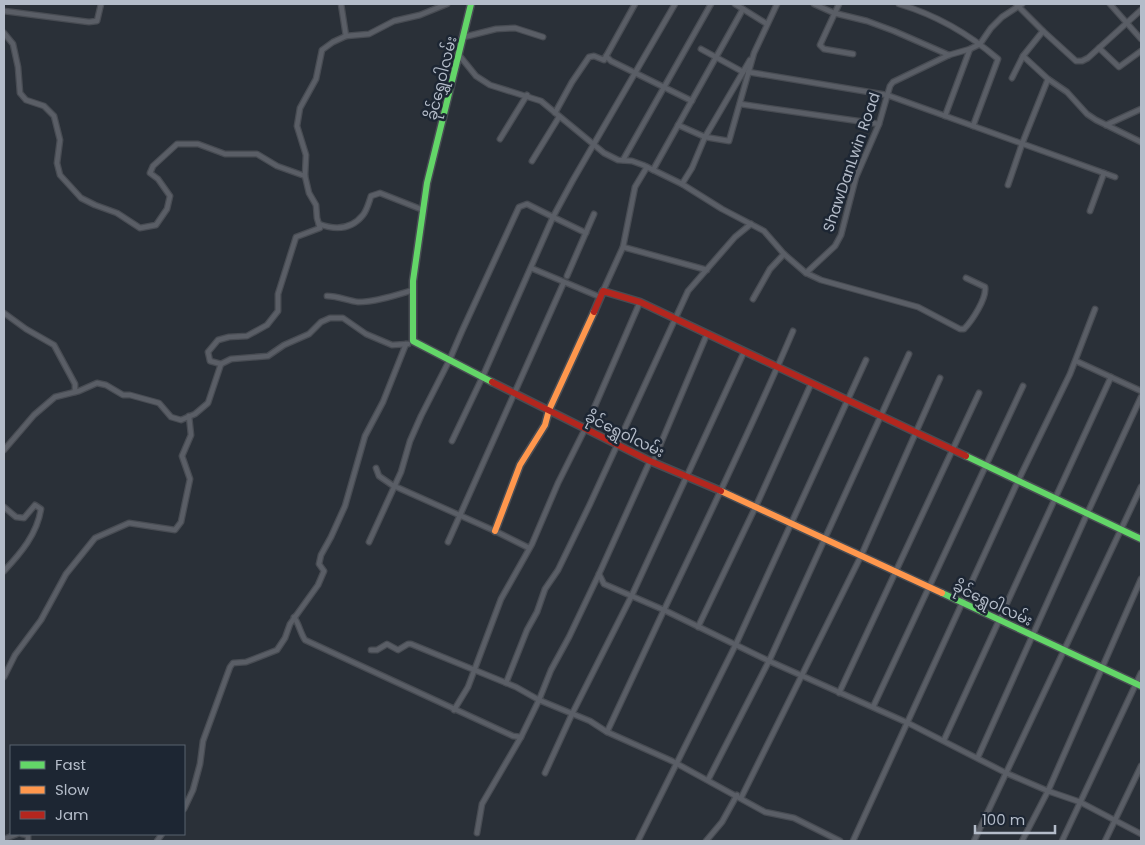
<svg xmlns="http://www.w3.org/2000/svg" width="1145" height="845" font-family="Poppins,'Noto Sans Myanmar',sans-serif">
	<rect width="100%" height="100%" fill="#2a3038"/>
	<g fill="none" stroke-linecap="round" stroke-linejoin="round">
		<defs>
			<g id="street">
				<path d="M341 4 346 36"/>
				<path d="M735 4 767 24"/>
				<path d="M814 4 834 13 867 21 894 31 949 55"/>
				<path d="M839 4 820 45 824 49 853 54"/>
				<path d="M899 4C936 15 969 34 998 59L973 126"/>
				<path d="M1110 4 1141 39"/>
				<path d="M4 11 89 22 97 21 101 4"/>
				<path d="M1043 31 1076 61H1082L1088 58 1141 10"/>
				<path d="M4 33 13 44 18 67 20 93 26 100 44 106 54 116 60 140 57 163 60 175 81 198 95 205 117 213 140 228 156 225 167 209 170 196 158 179 150 173 153 166 177 144H198L225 154H257L277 166 305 176"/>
				<path d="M464 37 496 29 515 28 543 37"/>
				<path d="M1099 48 1119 67 1141 51"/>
				<path d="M701 49 743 72"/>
				<path d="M459 55 476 76 490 85 541 101 604 153 618 160 632 161 643 165 682 184 722 209 764 231 784 254 806 273 821 280 918 307 960 329H964C972 321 987 298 985 287L966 278"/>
				<path d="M606 56 611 61 692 101"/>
				<path d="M1023 56 1048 79 1067 92 1087 114 1096 120 1141 142"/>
				<path d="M748 72 887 95 1115 177"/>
				<path d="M1012 78 1023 56 1043 31 1016 4"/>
				<path d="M740 104 879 124"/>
				<path d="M555 113 572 82 589 57 594 56 604 60 635 4"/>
				<path d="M945 116 970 49"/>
				<path d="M678 125 705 137 729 141 754 53 777 4"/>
				<path d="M1106 125 1141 109"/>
				<path d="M500 139 527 95"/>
				<path d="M623 160 711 4"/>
				<path d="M532 161 559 117"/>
				<path d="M653 170 743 9"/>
				<path d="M682 184 692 168 705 137 750 60"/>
				<path d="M1008 185 1022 144 1048 79"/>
				<path d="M1090 211 1104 173"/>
				<path d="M319 224C335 230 351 230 363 215 367 210 369 202 371 196L380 193 423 210"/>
				<path d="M623 247 707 270"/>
				<path d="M531 268 600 297"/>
				<path d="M806 273 835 246 841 235 856 177 879 124 890 86 893 82 949 55 970 49 980 44 991 28 1002 17 1022 4"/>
				<path d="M567 276 594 214"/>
				<path d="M603 291 623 247 635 187 647 167"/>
				<path d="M327 296C338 296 348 301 358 302 376 302 396 295 413 290"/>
				<path d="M753 299 770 269 784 254"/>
				<path d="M4 313 26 329 54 345 75 384V392"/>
				<path d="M793 331C753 425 708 518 664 610L769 661 908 723 1006 773 1048 791 1080 802 1141 834"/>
				<path d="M1076 361 1141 391"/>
				<path d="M221 364 210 361 208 352 218 340 229 337 247 336 267 325 278 311V294L296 237 320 228 317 218 316 205 309 193 305 176 306 155 297 126 300 108 316 79 322 50 333 42 346 36 369 34 394 21 420 15 447 4"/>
				<path d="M452 441 482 378 553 217 586 233"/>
				<path d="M4 450 34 415 55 397 79 391 97 383 106 385 123 395H130L159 403 171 417 181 420 195 414 208 403 221 364 231 359 268 356 284 345 309 334 321 322 330 318H343L366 334 392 345 408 344"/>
				<path d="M653 462 707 334"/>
				<path d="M376 468 379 476 392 485 495 531 529 548"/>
				<path d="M4 507 16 517 24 518 35 505 41 509C37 534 21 553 4 571"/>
				<path d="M369 542 401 472 410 441 421 416 449 361 462 331 519 207 527 204 553 217 573 180 675 4"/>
				<path d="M448 542 564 282"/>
				<path d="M599 574 604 584 664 610 607 732 672 761 765 812 794 818 840 841"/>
				<path d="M294 617C299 624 300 632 305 640L513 736 521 737"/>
				<path d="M698 627 756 506 811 384"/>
				<path d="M371 650H377L387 644 398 650 408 644H411L516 687 539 700 590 721 607 732"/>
				<path d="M4 677 15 655 41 620 66 574 95 538 129 523 175 530 181 522 190 479 182 456 191 435 189 416"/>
				<path d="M506 683 527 630 537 612 545 589 558 570 590 504 688 291 735 237 751 224"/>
				<path d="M839 693 979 393"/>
				<path d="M873 707 1023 386"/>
				<path d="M454 710 468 687 501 599 532 544 558 483 585 429 640 302"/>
				<path d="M944 740 1111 377"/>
				<path d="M978 757 1087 514 1141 397"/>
				<path d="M545 773 572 714 632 595 744 352"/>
				<path d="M708 780 769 661 909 354"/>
				<path d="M741 798 861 556 940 378"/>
				<path d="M184 809 193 790 200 764 203 741 230 667 233 663 246 662 277 650 285 638 290 624 318 585 324 571 319 564 321 555 331 537 345 506 365 436 383 402 406 344"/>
				<path d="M477 833 482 804 521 737 539 700 551 670 569 637 599 574 650 461"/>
				<path d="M22 834 28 835V841"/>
				<path d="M4 839 17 834"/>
				<path d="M157 841 162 834"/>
				<path d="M638 841 736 644 866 360"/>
				<path d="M706 841 722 822 737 795"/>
				<path d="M853 841 1018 481 1070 374 1095 309"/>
				<path d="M974 841 1141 487"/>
				<path d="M1022 841 1048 791 1141 579"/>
				<path d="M1062 841 1141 673"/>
				<path d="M1105 841 1141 766"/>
			</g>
			<g id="fast">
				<path d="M471 4 427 183 413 281V341L492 382"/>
				<path d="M966 456 1141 539"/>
				<path d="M942 593 1141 686"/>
			</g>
			<g id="slow">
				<path d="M721 491 942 593"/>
				<path d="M495 531 520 465 545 425 549 410 594 312"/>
			</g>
			<g id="jam">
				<path d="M594 312 603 291 640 302 966 456"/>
				<path d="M492 382 650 461 721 491"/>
			</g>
		</defs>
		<!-- street casing -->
		<use href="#street" stroke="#484c53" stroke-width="7"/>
		<!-- fast casing -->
		<use href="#fast" stroke="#484c53" stroke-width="9"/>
		<!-- slow casing -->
		<use href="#slow" stroke="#484c53" stroke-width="9"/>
		<!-- jam casing -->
		<use href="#jam" stroke="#484c53" stroke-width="9"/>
		<!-- street -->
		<use href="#street" stroke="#5a5e66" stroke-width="4.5"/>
		<!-- fast -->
		<use href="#fast" stroke="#63d668" stroke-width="6"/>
		<!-- slow -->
		<use href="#slow" stroke="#ff974d" stroke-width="6"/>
		<!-- jam -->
		<use href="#jam" stroke="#b3261e" stroke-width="6"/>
	</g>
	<g text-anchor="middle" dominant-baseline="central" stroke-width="5" stroke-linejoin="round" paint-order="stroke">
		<!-- street labels -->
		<g font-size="15" fill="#b4bcc9" stroke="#1d2633">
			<text transform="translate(441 78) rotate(-76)">ခိုင်ရွှေဝါလမ်း</text>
			<text transform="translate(851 162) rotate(-71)">ShawDanLwin Road</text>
			<text transform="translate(625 434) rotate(26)">ခိုင်ရွှေဝါလမ်း</text>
			<text transform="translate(993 603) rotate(25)">ခိုင်ရွှေဝါလမ်း</text>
		</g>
	</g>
	<!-- border -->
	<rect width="1145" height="845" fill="none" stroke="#b4bcc9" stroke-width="10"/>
	<!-- legend -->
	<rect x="10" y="745" width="175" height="90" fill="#1d2633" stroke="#59626f"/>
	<rect x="20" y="761" width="25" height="8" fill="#63d668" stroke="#59626f"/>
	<text x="55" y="770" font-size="15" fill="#b4bcc9">Fast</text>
	<rect x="20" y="786" width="25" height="8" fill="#ff974d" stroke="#59626f"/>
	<text x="55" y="795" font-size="15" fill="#b4bcc9">Slow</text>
	<rect x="20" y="811" width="25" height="8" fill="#b3261e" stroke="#59626f"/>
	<text x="55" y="820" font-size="15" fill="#b4bcc9">Jam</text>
	<!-- scale -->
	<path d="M975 825v8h80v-8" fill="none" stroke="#b4bcc9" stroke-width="2.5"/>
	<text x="982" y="825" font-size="15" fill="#b4bcc9" stroke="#1d2633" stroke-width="4" paint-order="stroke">100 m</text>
</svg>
